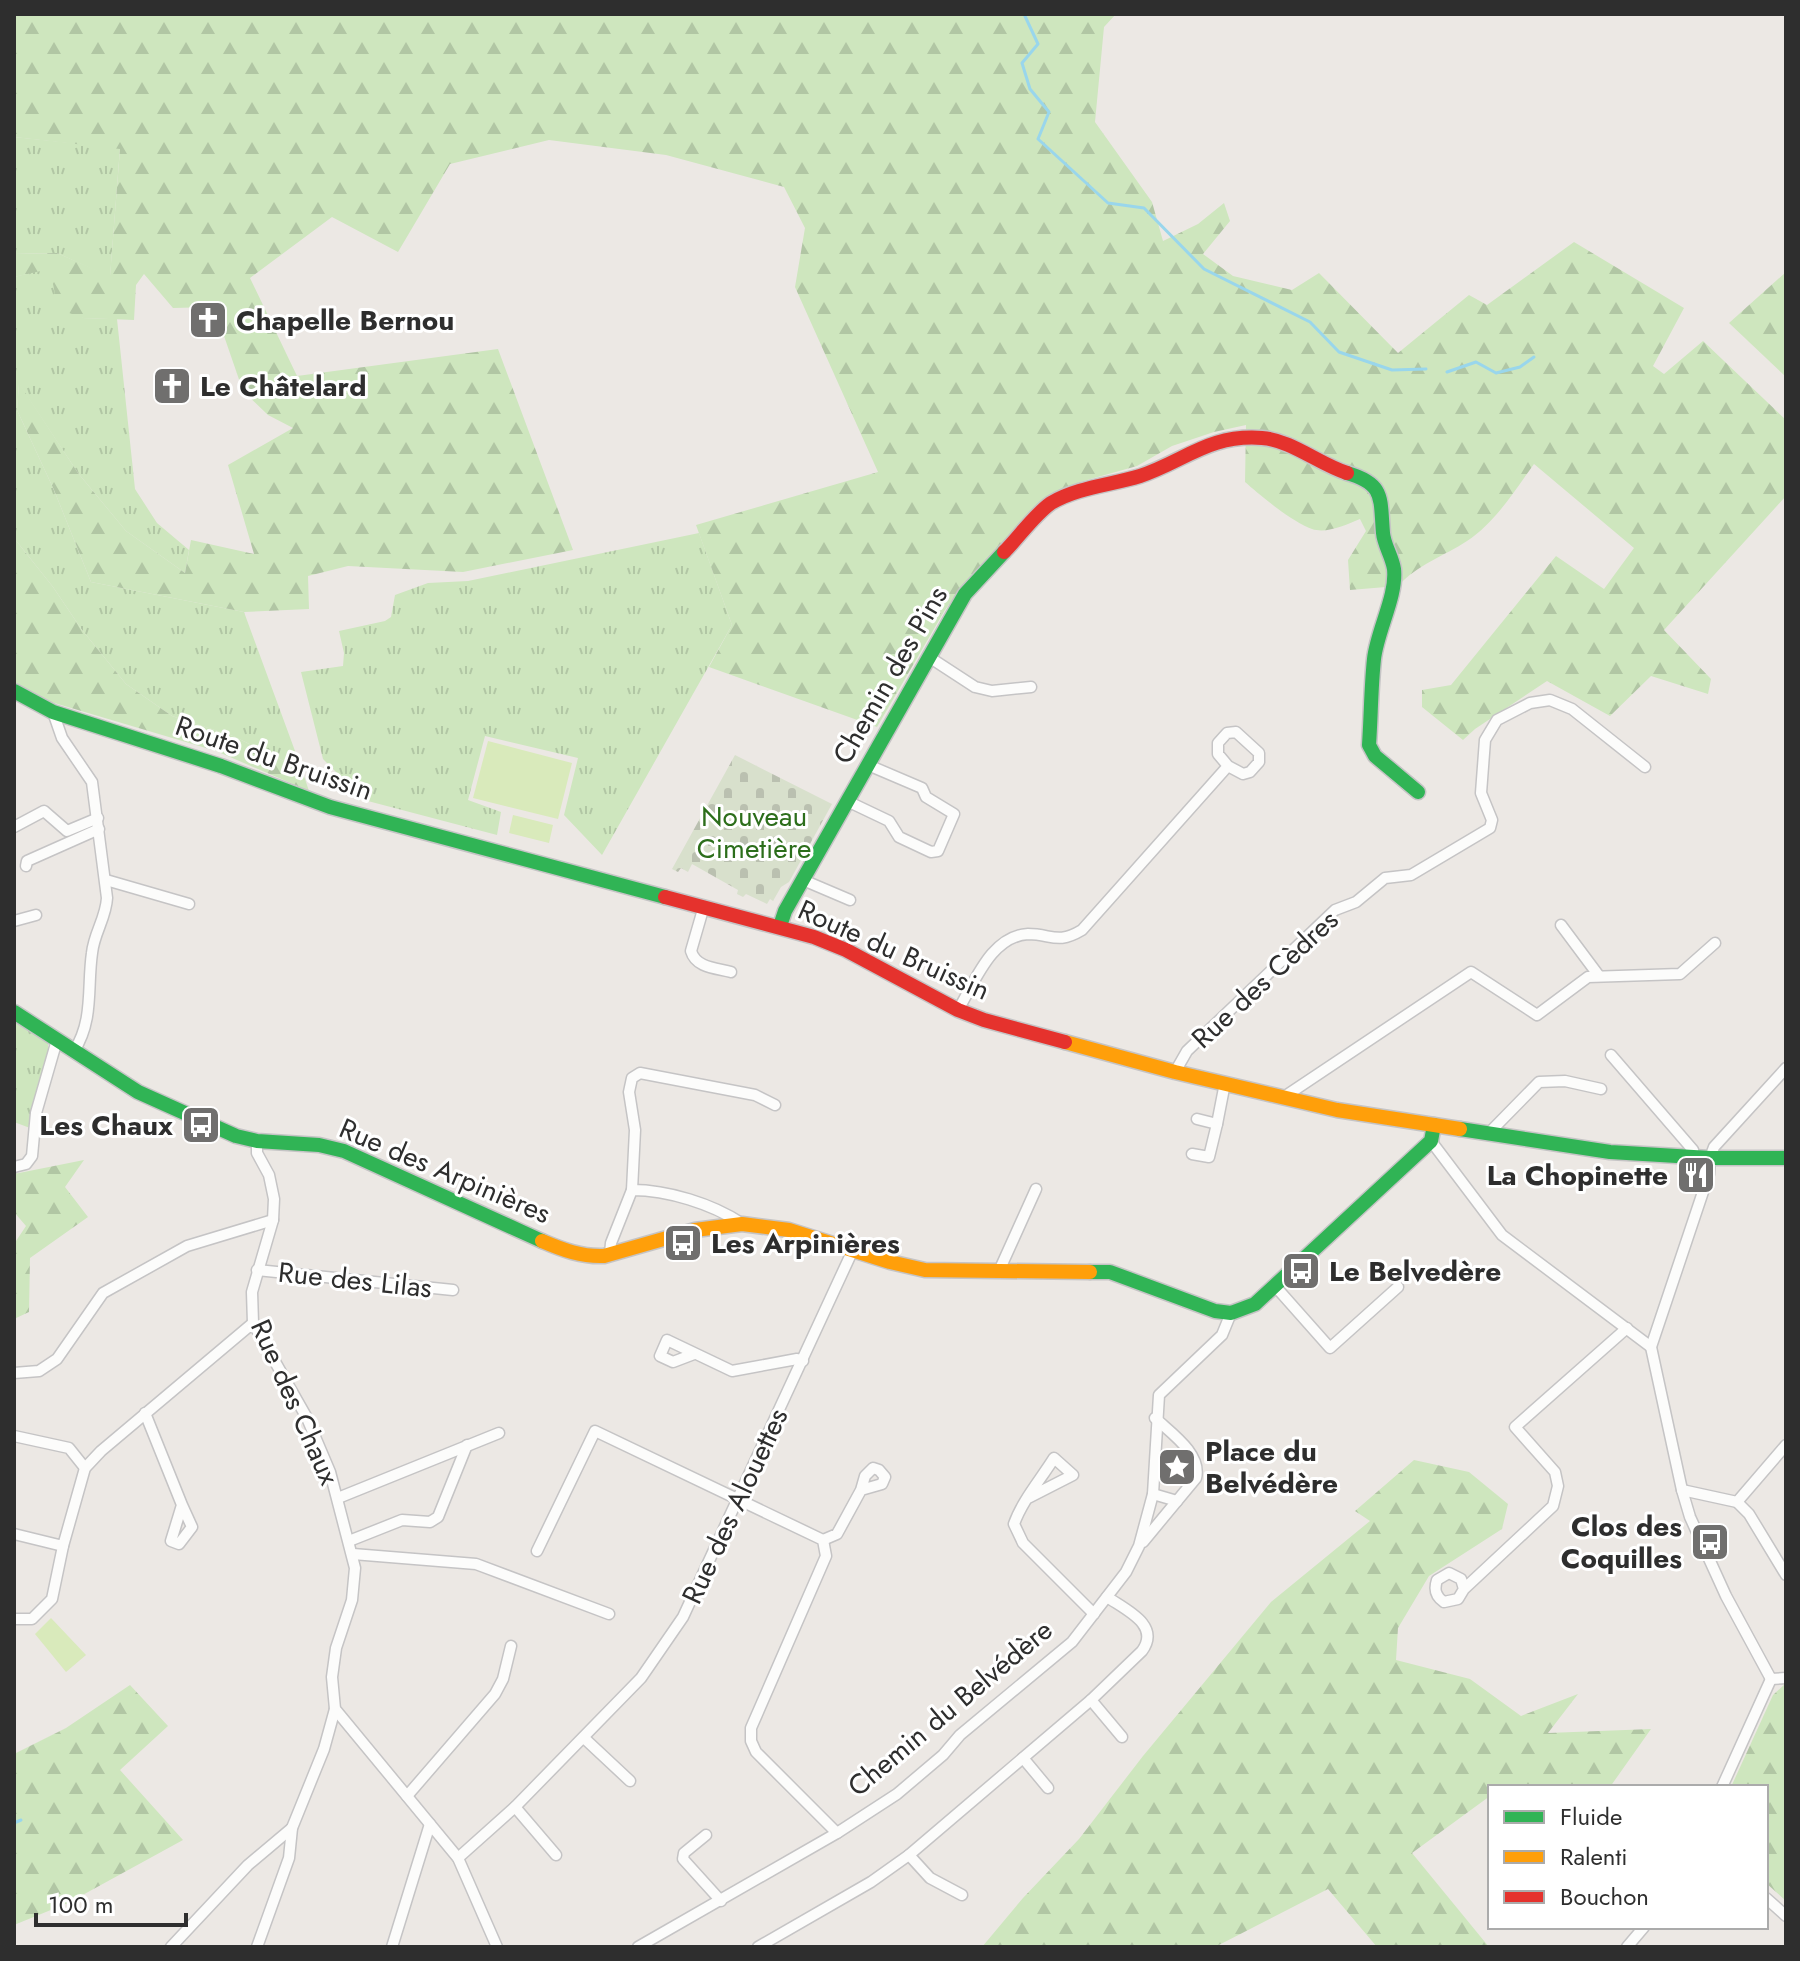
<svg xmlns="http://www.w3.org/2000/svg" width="1800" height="1961" font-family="Jost,sans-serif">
	<defs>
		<pattern id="grass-tufts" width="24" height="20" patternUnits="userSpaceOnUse" patternTransform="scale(2)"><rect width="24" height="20" fill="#cee6be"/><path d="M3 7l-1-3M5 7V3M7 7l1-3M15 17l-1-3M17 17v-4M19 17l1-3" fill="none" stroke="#b1c6a4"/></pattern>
		<pattern id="forest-firs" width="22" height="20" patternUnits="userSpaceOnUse" patternTransform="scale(2)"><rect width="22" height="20" fill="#cee6be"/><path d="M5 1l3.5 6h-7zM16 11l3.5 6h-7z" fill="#b1c6a4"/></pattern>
		<pattern id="cemetery-stones" width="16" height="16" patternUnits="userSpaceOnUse" patternTransform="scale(2)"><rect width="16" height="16" fill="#d8e0cc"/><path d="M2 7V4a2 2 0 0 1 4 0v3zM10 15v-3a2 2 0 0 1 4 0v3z" fill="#bac0b0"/></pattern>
	</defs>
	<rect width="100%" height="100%" fill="#ece8e4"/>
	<!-- grass -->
	<g fill="url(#grass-tufts)">
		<path d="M14 137 120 148 110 277 57 253 14 254Z"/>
		<path d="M50 268 83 318 117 319 135 489 157 523 189 550 185 573 126 531 78 473 19 384 17 410 54 490 91 582 244 612 302 770 233 736 172 716 126 684 82 630 53 587 14 538V277Z"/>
		<path d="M699 533 732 625 602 855 564 815 578 758 485 736 468 800 501 812 497 835 364 800 323 759 301 672 343 666 344 653 339 631 385 621 391 617 395 595 428 583 468 581Z"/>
		<path d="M14 1022 48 1043V1051L30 1128 14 1122Z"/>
	</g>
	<!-- forest -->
	<g fill="url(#forest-firs)">
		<path d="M14 14H1116L1104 27 1095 122 1152 202 1163 241 1198 224 1224 203 1230 221 1203 254 1233 276 1292 290 1319 273 1398 353 1469 295 1487 305 1574 242 1684 308 1653 366 1664 374 1703 341 1786 420V496L1664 630 1711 679 1708 694 1651 676 1610 716 1547 681 1475 729 1463 740 1422 707V690L1451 685 1556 556 1604 589 1634 548 1534 464C1515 490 1495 523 1467 541 1444 556 1417 565 1398 586L1350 590 1348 560 1366 531 1360 519C1346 525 1326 534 1312 529 1292 522 1261 496 1245 482L1246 425 1214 432 1172 446 1137 466 1080 482 1047 497 963 586 945 610 877 727 709 667 732 625 696 525 878 472 795 287 805 228 784 187 666 155 549 140 450 164 398 252 332 217 250 278 297 376 498 349 573 550 463 572 348 566 308 576 309 609 244 612 91 582 54 490 17 410 19 383 78 473 126 531 185 573 191 540 254 554 228 465 293 428 268 415 243 391 214 307 173 308 144 274 136 285 134 320 83 318 58 309 50 269 14 277V254L57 253 110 276 120 149 14 137Z"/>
		<path d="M1786 272V377L1729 323Z"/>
		<path d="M14 538 53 587 82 630 126 684 172 716 233 736 302 770 309 791 216 751 51 702 14 682Z"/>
		<path d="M84 1160 65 1187 88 1217 30 1258 29 1312 14 1319V1244L26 1226 14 1212V1174Z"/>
		<path d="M1414 1460 1469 1472 1508 1504 1502 1529 1429 1576 1398 1628 1396 1660 1470 1679 1521 1716 1578 1694 1548 1733 1651 1729 1610 1787H1490V1796L1412 1853 1489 1947H1377L1328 1889 1215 1947H982L1023 1898 1079 1839 1143 1756 1271 1602 1370 1521 1355 1511Z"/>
		<path d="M1786 1683V1901L1766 1883V1787H1731L1773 1695Z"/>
		<path d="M130 1685 168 1726 120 1770 183 1840 68 1903 14 1925V1754L66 1728Z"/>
	</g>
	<!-- cemetery -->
	<path fill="url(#cemetery-stones)" d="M735 755 832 804 789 882 781 887 773 901 770 899 767 904 746 894 743 897 737 894 738 890 692 864 688 872 681 868 678 872 672 869Z"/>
	<!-- pitch -->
	<g fill="#d9eabb">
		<path d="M488 741 572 763 558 819 473 798Z"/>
		<path d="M513 815 553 825 549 843 509 833Z"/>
		<path d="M51 1618 86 1655 66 1672 35 1634Z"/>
	</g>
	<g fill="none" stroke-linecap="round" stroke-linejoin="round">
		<!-- stream -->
		<g stroke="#99d6ec" stroke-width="3">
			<path d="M1024 14 1038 44 1022 63 1030 89 1049 112 1038 139 1108 203 1144 208 1204 269 1310 322 1339 352 1392 370 1426 369"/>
			<path d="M1447 372 1476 362 1496 373 1520 367 1534 357"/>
			<path d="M14 1823 21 1820"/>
		</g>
		<defs>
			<g id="street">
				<path d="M929 657 975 687 992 691 1031 687"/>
				<path d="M53 712 62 738 92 782 107 898C106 918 94 933 92 953 87 987 94 1020 74 1051"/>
				<path d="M847 801 889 821 899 837 931 852 938 851 954 814 926 797 922 788 868 765"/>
				<path d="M14 827 44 811 67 831 98 818"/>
				<path d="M26 866 27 861 99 829"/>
				<path d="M106 880 189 904"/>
				<path d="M803 880 850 900"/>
				<path d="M704 906 691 951C696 968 716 968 731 972"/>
				<path d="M14 921 36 915"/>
				<path d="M1561 925 1599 976"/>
				<path d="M958 1010C975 982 991 936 1028 934 1052 934 1057 945 1082 930L1228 766 1218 754V743L1227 733 1236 732 1259 753V762L1250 772 1243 774 1228 766"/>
				<path d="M1611 1055 1693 1150 1694 1157"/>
				<path d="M1175 1072 1187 1051 1335 910 1356 902 1385 878 1411 875 1490 828 1492 820 1481 793 1485 740 1497 720 1530 703 1550 700 1572 709 1645 767"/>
				<path d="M1284 1097 1471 972 1537 1015 1588 977 1680 974 1715 943"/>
				<path d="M1197 1119 1217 1124 1225 1083"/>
				<path d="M1488 1134 1539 1082 1565 1081 1601 1089"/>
				<path d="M257 1141V1153L269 1175 274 1199 273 1220 252 1292 253 1323 307 1418 330 1472 355 1568 352 1600 336 1648 332 1677 335 1709 458 1858 497 1947"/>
				<path d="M1431 1141 1502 1235 1651 1347"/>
				<path d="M1192 1154 1209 1157 1217 1124"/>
				<path d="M14 1167 26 1164 32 1156 36 1113 57 1040"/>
				<path d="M632 1190 635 1130 629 1092 632 1078 640 1073 755 1095 775 1105"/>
				<path d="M610 1254 611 1243 632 1190C668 1190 712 1204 741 1223"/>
				<path d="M257 1270 453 1290"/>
				<path d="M999 1271 1036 1189"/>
				<path d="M1275 1286 1330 1348 1398 1287"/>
				<path d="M694 1354 673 1362 660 1356 667 1340 732 1371 797 1359 803 1361"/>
				<path d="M14 1373 39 1371 57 1359 103 1293 187 1246 273 1220"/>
				<path d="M145 1413 182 1505 171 1541 179 1544 192 1527 182 1505"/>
				<path d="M14 1436 69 1448 85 1468"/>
				<path d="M1682 1490 1737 1502 1749 1514 1786 1575"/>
				<path d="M1153 1494 1177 1501"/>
				<path d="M338 1498 499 1433"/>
				<path d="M1028 1498 1073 1475 1054 1458C1041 1479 1022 1501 1014 1524L1023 1543 1094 1614"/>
				<path d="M1737 1502 1786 1445"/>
				<path d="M14 1534 63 1546 85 1468 101 1451 253 1323"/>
				<path d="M823 1540 837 1534 861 1490 882 1484 885 1477 879 1470 873 1468 865 1476 861 1490"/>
				<path d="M349 1541 402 1520 430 1522 438 1517 467 1445"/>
				<path d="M1143 1542 1196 1478C1202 1454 1171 1433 1155 1418"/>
				<path d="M537 1551 595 1431 823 1540 826 1556 751 1728V1741L756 1752 837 1833"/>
				<path d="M353 1554 476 1564 609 1614"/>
				<path d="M1464 1589 1461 1579 1449 1573 1437 1580C1434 1589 1435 1596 1444 1602L1458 1599 1464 1589 1553 1506 1558 1486 1555 1472 1515 1427 1627 1328"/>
				<path d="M14 1619H32L52 1599 63 1546"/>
				<path d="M1771 1679 1726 1596 1690 1517 1682 1490 1651 1347 1709 1174 1710 1158 1714 1147 1786 1068"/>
				<path d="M1771 1679 1786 1678"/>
				<path d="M1091 1700 1122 1737"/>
				<path d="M584 1738 630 1781"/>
				<path d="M1023 1758 1048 1788"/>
				<path d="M1722 1787 1771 1679"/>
				<path d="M407 1796 495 1694 503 1679 511 1646"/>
				<path d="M515 1807 556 1855"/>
				<path d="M706 1835 684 1853 683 1859 721 1901"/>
				<path d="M909 1855 930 1878 962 1895"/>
				<path d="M458 1858 515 1807 641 1678 683 1617 852 1252"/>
				<path d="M1766 1898 1786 1916"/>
				<path d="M171 1947 248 1865 292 1828"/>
				<path d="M257 1947 289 1858 292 1828 324 1749 335 1709"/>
				<path d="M392 1947 430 1824"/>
				<path d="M638 1947 837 1833 897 1794 943 1755 960 1735 1072 1642 1126 1572 1139 1546 1153 1494 1159 1395 1222 1335 1231 1313"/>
				<path d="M758 1947 871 1882 909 1855 1091 1700 1142 1651C1161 1625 1126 1610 1107 1597"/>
				<path d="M1627 1947 1644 1927"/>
			</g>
			<g id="fast">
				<path d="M1347 473C1385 484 1380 498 1383 533 1384 545 1392 556 1394 569 1397 596 1377 631 1374 659 1371 687 1371 716 1369 745L1375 756 1418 792"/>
				<path d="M14 691 53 712 221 766 330 807 665 897"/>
				<path d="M780 926 785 911 965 594 1004 552"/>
				<path d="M14 1012 138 1092 236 1136 257 1141 319 1145 344 1151 542 1241"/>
				<path d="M1460 1129 1610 1152 1710 1158H1786"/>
				<path d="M1090 1272H1110L1215 1311 1231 1313 1255 1304 1431 1141 1434 1125"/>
			</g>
			<g id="slow">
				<path d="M1065 1042 1175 1072 1337 1110 1460 1129"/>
				<path d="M542 1241C563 1250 582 1257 604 1256L695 1230 742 1224 789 1230 890 1262 925 1270 1090 1272"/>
			</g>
			<g id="jam">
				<path d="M1004 552C1019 537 1034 515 1051 503 1078 487 1111 485 1140 476 1185 461 1209 434 1262 438 1291 440 1319 464 1347 473"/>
				<path d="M665 897 814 937 846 950 958 1010 984 1020 1065 1042"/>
			</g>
		</defs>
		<!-- street casing -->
		<use href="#street" stroke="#c5c4c5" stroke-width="13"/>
		<!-- fast casing -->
		<use href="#fast" stroke="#c5c4c5" stroke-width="17"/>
		<!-- slow casing -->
		<use href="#slow" stroke="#c5c4c5" stroke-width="17"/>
		<!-- jam casing -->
		<use href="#jam" stroke="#c5c4c5" stroke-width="17"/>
		<!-- street -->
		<use href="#street" stroke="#fcfcfb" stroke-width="10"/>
		<!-- fast -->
		<use href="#fast" stroke="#30b455" stroke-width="14"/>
		<!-- slow -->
		<use href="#slow" stroke="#ff9f0a" stroke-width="14"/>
		<!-- jam -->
		<use href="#jam" stroke="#e5322d" stroke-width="14"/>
	</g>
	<!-- icons -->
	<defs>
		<symbol id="church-square" viewBox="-11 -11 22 22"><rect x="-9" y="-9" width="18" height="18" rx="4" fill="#706f6e" stroke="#fff"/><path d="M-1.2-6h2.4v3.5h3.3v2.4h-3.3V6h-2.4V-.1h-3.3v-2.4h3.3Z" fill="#fff"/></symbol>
		<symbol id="bus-square" viewBox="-11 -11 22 22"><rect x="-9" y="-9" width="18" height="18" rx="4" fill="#706f6e" stroke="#fff"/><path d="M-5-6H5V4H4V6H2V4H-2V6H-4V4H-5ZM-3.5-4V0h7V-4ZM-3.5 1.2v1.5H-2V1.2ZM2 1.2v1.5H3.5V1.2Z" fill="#fff"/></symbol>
		<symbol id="restaurant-square" viewBox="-11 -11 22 22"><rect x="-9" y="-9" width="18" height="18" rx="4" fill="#706f6e" stroke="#fff"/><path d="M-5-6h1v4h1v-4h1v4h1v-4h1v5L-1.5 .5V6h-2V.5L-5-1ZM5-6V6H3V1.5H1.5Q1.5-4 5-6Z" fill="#fff"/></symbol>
		<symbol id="sight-square" viewBox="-11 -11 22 22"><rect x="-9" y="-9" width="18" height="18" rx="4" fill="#706f6e" stroke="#fff"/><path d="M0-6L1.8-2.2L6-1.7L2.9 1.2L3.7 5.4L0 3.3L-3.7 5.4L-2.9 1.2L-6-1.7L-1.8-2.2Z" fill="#fff"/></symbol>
	</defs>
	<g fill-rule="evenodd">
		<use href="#church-square" x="186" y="298" width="44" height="44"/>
		<use href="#church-square" x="150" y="364" width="44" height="44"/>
		<use href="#bus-square" x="179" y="1103" width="44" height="44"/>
		<use href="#restaurant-square" x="1674" y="1153" width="44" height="44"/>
		<use href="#bus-square" x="661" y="1221" width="44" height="44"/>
		<use href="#bus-square" x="1279" y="1249" width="44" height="44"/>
		<use href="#sight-square" x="1155" y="1445" width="44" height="44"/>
		<use href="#bus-square" x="1688" y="1520" width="44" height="44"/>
	</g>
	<g text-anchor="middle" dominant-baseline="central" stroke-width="6" stroke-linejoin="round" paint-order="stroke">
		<!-- poi labels -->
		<g font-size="28" font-weight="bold" fill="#2e2e2e" stroke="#fff" text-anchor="start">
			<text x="236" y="320">Chapelle Bernou</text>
			<text x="200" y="386">Le Châtelard</text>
			<text x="173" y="1125" text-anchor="end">Les Chaux</text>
			<text x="1668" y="1175" text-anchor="end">La Chopinette</text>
			<text x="711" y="1243">Les Arpinières</text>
			<text x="1329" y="1271">Le Belvedère</text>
			<text x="1205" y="1451">Place du<tspan x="1205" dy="32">Belvédère</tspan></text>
			<text x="1682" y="1526" text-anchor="end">Clos des<tspan x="1682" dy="32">Coquilles</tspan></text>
		</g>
		<!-- street labels -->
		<g font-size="28" fill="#2e2e2e" stroke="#fff">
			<text transform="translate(890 675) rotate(-60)">Chemin des Pins</text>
			<text transform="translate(274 758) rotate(19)">Route du Bruissin</text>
			<text transform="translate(894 950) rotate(24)">Route du Bruissin</text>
			<text transform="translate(1265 979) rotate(-43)">Rue des Cèdres</text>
			<text transform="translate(445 1171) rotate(23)">Rue des Arpinières</text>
			<text transform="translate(355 1280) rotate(6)">Rue des Lilas</text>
			<text transform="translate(295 1402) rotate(66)">Rue des Chaux</text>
			<text transform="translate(735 1506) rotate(-65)">Rue des Alouettes</text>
			<text transform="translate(950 1708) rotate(-40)">Chemin du Belvédère</text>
		</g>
		<!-- park labels -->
		<g font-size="28" fill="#2c6e1b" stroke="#fff">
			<text x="754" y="816">Nouveau<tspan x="754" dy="32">Cimetière</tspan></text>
		</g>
	</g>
	<!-- border -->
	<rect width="1800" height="1961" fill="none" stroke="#2e2e2e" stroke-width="32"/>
	<!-- legend -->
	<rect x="1488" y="1785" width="280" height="144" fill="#ffffff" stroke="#ababab" stroke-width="2"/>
	<rect x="1504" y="1811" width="40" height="12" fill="#30b455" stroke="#ababab" stroke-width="2"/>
	<text x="1560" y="1825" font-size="24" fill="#2e2e2e">Fluide</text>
	<rect x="1504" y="1851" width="40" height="12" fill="#ff9f0a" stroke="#ababab" stroke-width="2"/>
	<text x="1560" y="1865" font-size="24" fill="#2e2e2e">Ralenti</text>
	<rect x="1504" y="1891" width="40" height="12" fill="#e5322d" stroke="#ababab" stroke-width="2"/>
	<text x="1560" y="1905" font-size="24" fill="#2e2e2e">Bouchon</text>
	<!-- scale -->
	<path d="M36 1913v12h150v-12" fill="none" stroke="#2e2e2e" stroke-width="4"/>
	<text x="48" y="1913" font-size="24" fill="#2e2e2e" stroke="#ffffff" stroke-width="6" paint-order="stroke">100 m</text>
</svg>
